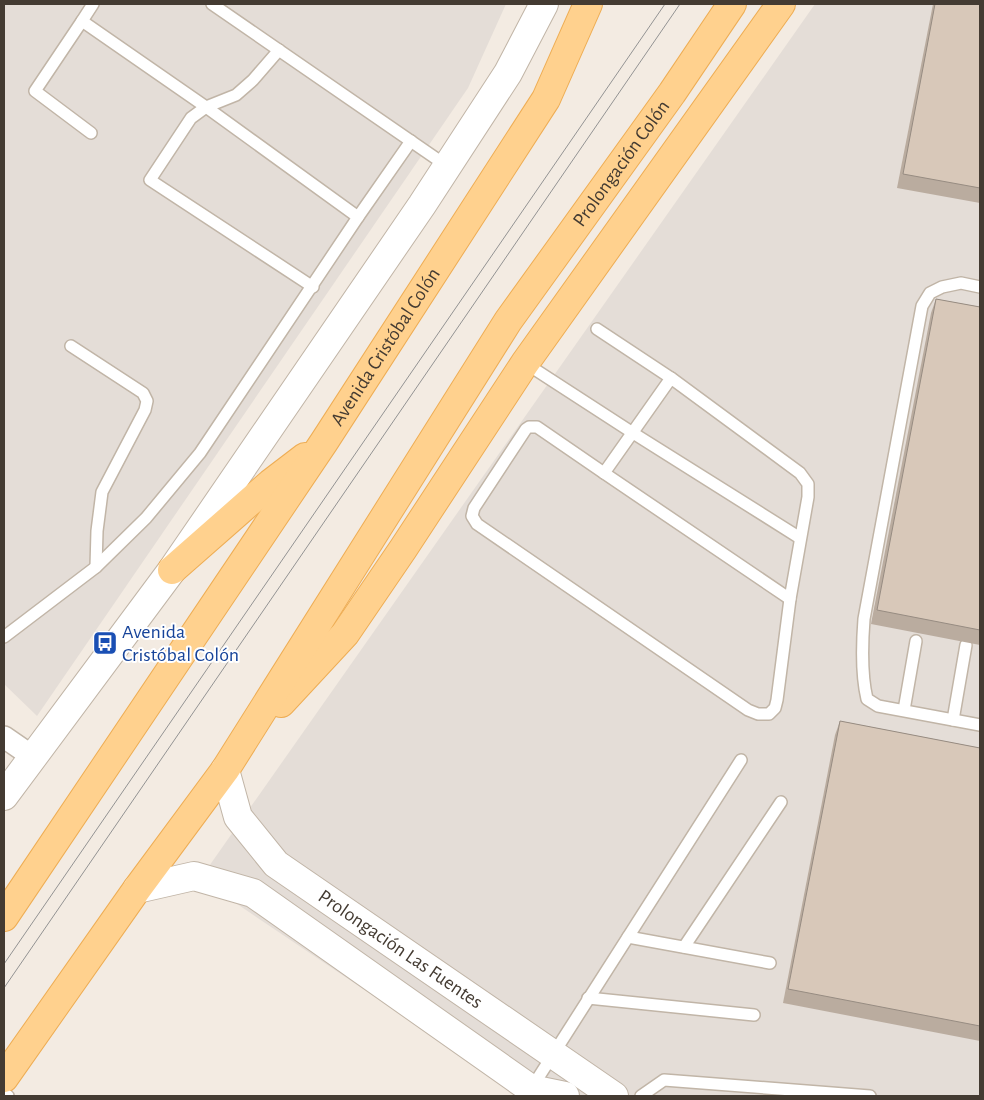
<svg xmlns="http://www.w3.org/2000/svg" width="984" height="1100" font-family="'Alegreya Sans',sans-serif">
	<rect width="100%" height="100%" fill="#f3ebe2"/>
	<!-- industrial -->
	<g fill="#e4ddd7">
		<path d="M4 4H506L468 88 37 716 4 684Z"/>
		<path d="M815 4H980V1096H522L200 879Z"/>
	</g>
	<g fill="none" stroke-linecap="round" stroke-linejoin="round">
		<defs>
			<g id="service">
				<path d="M212 4 447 166"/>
				<path d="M82 21 93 4"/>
				<path d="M279 50 253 80 236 95 206 107 191 118 150 180 313 287"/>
				<path d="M91 133 35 91 82 21 206 107 358 217"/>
				<path d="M980 287 961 283 942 287 930 293 922 306 864 619C862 645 861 674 867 699L878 706 980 725"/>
				<path d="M597 329 671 378"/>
				<path d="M71 346 143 393 147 401 145 410 102 492 97 531 96 567"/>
				<path d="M525 363 633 433 800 538"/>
				<path d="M671 378 800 473 808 484V497L790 599 777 700 775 708 769 714H758L748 710 477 524 472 516 474 508 526 429 529 427H537L604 473Z"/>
				<path d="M604 473 790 599"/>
				<path d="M4 637 96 567 146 518 200 453 358 217 411 141"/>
				<path d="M904 710 916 641"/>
				<path d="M953 720 966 645"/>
				<path d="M628 937 770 963"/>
				<path d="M684 947 781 802"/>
				<path d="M588 998 754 1015"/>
				<path d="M531 1089 741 760"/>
				<path d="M4 1093 8 1096"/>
				<path d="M641 1096 664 1080 870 1096"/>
			</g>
			<path id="minor" d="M4 737 33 757"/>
			<g id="tertiary">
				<path id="s1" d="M225 770 238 817 276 864 614 1096"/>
				<path d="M4 796 172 570 422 205 508 73 544 4"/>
				<path d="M137 889 194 876 253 893 531 1089 565 1096"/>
			</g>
			<g id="primary">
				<path d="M172 570 271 483 305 457"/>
				<path d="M281 703 345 634 403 549 525 363 781 4"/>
				<path id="s2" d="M4 917 324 442 546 99 588 4"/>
				<path id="s3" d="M4 1078 137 889 225 770 508 321 672 93 732 4"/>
			</g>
		</defs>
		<!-- service casing -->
		<use href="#service" stroke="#c1b5a7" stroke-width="14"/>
		<!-- minor casing -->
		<use href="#minor" stroke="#c1b5a7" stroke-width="24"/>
		<!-- tertiary casing -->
		<use href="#tertiary" stroke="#c1b5a7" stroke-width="30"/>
		<!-- primary casing -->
		<use href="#primary" stroke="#eead54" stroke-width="30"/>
		<!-- service -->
		<use href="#service" stroke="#fff" stroke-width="11"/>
		<!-- minor -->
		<use href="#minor" stroke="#fff" stroke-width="21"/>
		<!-- tertiary -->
		<use href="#tertiary" stroke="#fff" stroke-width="28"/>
		<!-- primary -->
		<use href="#primary" stroke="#ffd18e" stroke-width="28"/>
		<!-- tram -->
		<g stroke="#939393" stroke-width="1">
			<path d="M4 964 665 4"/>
			<path d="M4 988 680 4"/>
		</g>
	</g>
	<!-- wall -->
	<g fill="#baac9f">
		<path d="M933 4H980V203L897 188Z"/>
		<path d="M936 299 980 307V645L871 624 931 313Z"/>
		<path d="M840 721 980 748V1041L783 1003 835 735Z"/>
	</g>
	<!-- building -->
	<g fill="#d8c8b9" stroke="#978c82">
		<path d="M935 4H980V188L903 174Z"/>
		<path d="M936 299 980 307V630L877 610Z"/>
		<path d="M840 721 980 748V1026L788 989Z"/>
	</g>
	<!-- icons -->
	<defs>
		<symbol id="bus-square" viewBox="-11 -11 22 22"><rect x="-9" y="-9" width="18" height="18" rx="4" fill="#1a4fb4" stroke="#fff"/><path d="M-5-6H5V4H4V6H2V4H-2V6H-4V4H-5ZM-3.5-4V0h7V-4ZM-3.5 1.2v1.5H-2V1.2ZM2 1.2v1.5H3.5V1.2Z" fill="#fff"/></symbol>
	</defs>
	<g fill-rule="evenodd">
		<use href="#bus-square" x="91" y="629" width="28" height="28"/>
	</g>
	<g text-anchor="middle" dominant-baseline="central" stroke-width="4" stroke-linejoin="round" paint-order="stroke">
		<!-- street labels -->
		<g font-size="20" fill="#443b32" stroke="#fff">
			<text stroke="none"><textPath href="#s3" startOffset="1104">Prolongación Colón</textPath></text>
			<text stroke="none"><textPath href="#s2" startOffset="686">Avenida Cristóbal Colón</textPath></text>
			<text stroke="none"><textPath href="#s1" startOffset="260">Prolongación Las Fuentes</textPath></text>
		</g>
		<!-- transit labels -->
		<g font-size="20" fill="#164399" stroke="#fff" text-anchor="start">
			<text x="122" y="632">Avenida<tspan x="122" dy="23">Cristóbal Colón</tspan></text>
		</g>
	</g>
	<!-- border -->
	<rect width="984" height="1100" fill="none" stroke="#443b32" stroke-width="10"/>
</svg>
